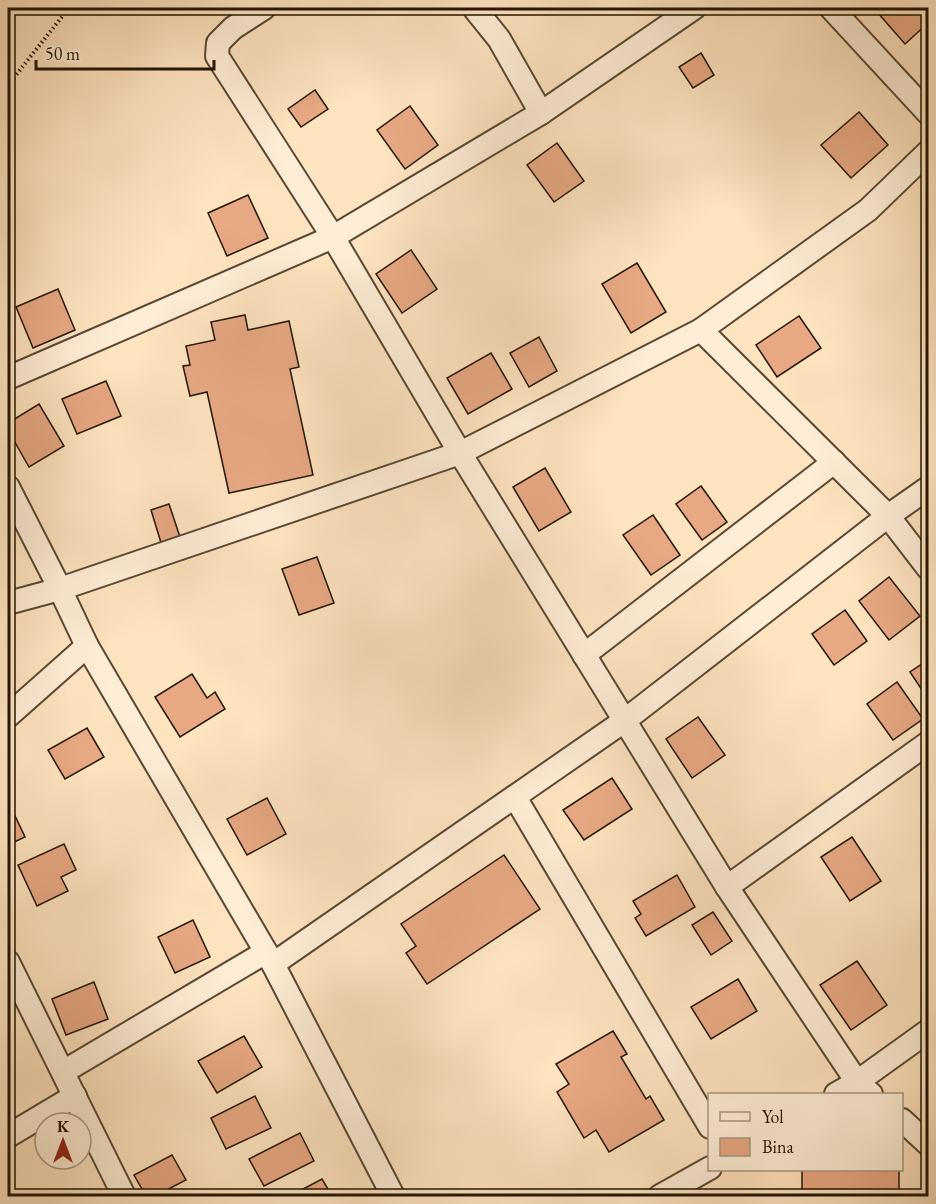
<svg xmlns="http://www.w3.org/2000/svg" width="936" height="1204" font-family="'EB Garamond',serif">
	<rect width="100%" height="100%" fill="#fee3bf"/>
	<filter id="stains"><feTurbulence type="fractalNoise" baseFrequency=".00333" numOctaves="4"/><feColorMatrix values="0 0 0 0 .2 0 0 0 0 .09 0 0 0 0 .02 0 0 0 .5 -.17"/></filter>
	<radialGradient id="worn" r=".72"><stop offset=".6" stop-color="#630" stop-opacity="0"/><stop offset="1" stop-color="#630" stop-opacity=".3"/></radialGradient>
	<!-- building -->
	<g fill="#e7a883" stroke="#221505" stroke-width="1.5">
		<path d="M884 8H928V23L905 44 878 13Z"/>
		<path d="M701 53 714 75 693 88 679 67Z"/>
		<path d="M315 90 328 109 301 127 288 109Z"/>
		<path d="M410 106 438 145 405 169 377 130Z"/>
		<path d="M859 112 888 145 851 178 821 145Z"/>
		<path d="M557 143 584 181 554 202 527 165Z"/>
		<path d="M248 195 268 238 227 256 208 213Z"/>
		<path d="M411 250 437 289 402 313 376 274Z"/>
		<path d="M637 263 666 312 631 333 602 284Z"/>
		<path d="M58 289 75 330 33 348 16 307Z"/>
		<path d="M245 315 248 330 289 321 299 367 290 369 313 475 229 493 207 392 190 396 183 366 190 365 186 346 215 340 211 322Z"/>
		<path d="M799 316 821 348 777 377 756 345Z"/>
		<path d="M539 337 557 371 529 387 510 353Z"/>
		<path d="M491 353 512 389 468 414 447 378Z"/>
		<path d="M106 381 121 416 77 434 62 399Z"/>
		<path d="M39 404 64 446 29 467 8 430V423Z"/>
		<path d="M545 468 571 512 539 531 513 487Z"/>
		<path d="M701 486 727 522 702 540 676 504Z"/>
		<path d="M169 504 181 540 162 546 151 510Z"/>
		<path d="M653 515 680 555 651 575 623 535Z"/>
		<path d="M317 557 334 603 299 615 282 569Z"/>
		<path d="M889 577 920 616 889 640 859 601Z"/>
		<path d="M845 610 867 641 834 665 812 634Z"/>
		<path d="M928 660V699L910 672Z"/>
		<path d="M8 669 16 697 8 700Z"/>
		<path d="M192 674 207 698 215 692 225 709 180 737 155 697Z"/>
		<path d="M897 682 923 719 893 740 867 704Z"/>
		<path d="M698 717 725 755 692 778 666 739Z"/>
		<path d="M87 728 104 757 65 779 48 750Z"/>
		<path d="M612 778 632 809 584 840 563 810Z"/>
		<path d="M267 798 286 834 247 855 227 819Z"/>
		<path d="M8 801 25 837 8 845Z"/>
		<path d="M852 837 881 881 850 901 821 857Z"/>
		<path d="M64 844 76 870 61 877 68 891 37 906 18 865Z"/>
		<path d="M504 855 540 909 427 984 406 953 416 946 401 924Z"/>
		<path d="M677 875 695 907 646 936 635 918 641 914 633 901Z"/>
		<path d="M713 912 732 941 711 955 692 925Z"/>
		<path d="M193 920 210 957 175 973 158 937Z"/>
		<path d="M857 961 887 1005 851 1030 820 985Z"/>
		<path d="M738 979 757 1011 711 1039 691 1007Z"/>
		<path d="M94 982 108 1019 66 1035 52 999Z"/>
		<path d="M613 1031 627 1054 621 1057 646 1099 650 1096 664 1120 609 1152 596 1130 584 1138 557 1092 569 1084 556 1064Z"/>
		<path d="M244 1036 262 1067 217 1093 198 1061Z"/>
		<path d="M255 1096 271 1128 226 1149 211 1118Z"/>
		<path d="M300 1133 314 1161 264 1186 249 1159Z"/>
		<path d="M172 1155 186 1180 155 1196H146L134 1175Z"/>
		<rect x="802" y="1170" width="97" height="26"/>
		<path d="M322 1179 332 1196H290Z"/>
	</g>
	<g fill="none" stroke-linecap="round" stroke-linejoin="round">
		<defs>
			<g id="minor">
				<path d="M264 8 233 28 218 43 217 56 333 237 460 453 727 887 857 1082 871 1094"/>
				<path d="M474 8 499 39 541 113"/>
				<path d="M831 8 928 113"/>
				<path d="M701 330 888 516 928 568"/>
				<path d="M8 378 333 237 541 113 694 8"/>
				<path d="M8 487 60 589 87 646 273 964 393 1196"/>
				<path d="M8 603 60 589 460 453 701 330 868 210 928 152"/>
				<path d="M584 655 834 462"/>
				<path d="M8 716 87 646"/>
				<path d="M515 797 710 1127"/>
				<path d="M727 887 928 743"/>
				<path d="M8 962 124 1196"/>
				<path d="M273 964 624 721 888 516 928 488"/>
				<path d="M63 1072 266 952"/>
				<path d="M836 1094 857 1082 928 1031"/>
				<path d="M902 1120 928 1144"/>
				<path d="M8 1136 75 1096"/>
				<path d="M660 1196 710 1168"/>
			</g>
		</defs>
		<!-- minor casing -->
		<use href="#minor" stroke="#594834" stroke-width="26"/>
		<!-- path -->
		<path stroke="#221505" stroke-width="4" stroke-dasharray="1.5 3" stroke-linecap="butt" d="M8 85 69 8"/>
		<!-- minor -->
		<use href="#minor" stroke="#feedd5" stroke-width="22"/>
	</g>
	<!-- margin -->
	<rect width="936" height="1204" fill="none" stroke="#fee3bf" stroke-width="30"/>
	<rect x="9" y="9" width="918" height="1186" fill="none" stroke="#221505" stroke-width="3"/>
	<rect x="15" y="15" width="906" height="1174" fill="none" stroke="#221505" stroke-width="1.5"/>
	<!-- legend -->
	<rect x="708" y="1093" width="195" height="78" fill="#feedd5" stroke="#a69782" stroke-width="1.5"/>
	<rect x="720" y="1112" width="30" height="9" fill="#feedd5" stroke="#a69782" stroke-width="1.5"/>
	<text x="762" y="1123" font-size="18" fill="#221505">Yol</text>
	<rect x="720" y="1138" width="30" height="18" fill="#e7a883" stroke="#a69782" stroke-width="1.5"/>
	<text x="762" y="1153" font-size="18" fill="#221505">Bina</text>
	<!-- north arrow -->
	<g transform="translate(63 1141)"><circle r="28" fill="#feedd5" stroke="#a69782" stroke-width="1.5"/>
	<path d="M0-4.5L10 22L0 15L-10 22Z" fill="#8f2418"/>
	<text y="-9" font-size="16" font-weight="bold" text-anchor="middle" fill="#221505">K</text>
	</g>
	<!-- scale -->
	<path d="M36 60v9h178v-9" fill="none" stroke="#221505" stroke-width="3"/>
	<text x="45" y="60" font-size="18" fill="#221505" stroke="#feedd5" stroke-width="4.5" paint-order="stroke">50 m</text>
	<rect width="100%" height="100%" filter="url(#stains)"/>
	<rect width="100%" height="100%" fill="url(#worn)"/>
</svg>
